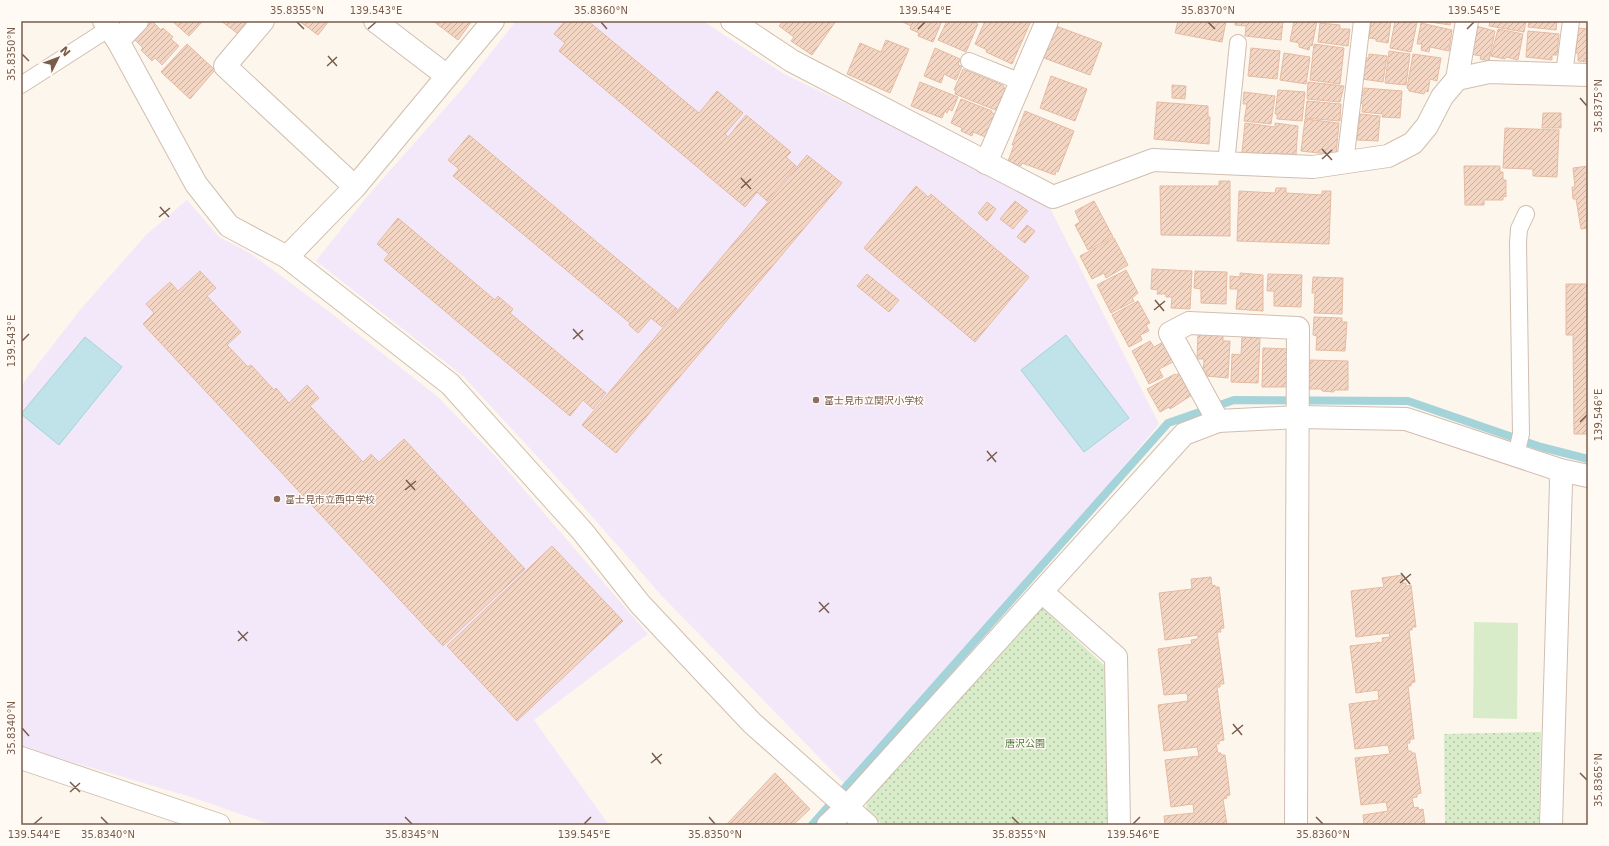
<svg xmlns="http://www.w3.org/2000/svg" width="1609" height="846" font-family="'DejaVu Sans','Noto Sans JP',sans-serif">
	<defs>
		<pattern id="park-dots" width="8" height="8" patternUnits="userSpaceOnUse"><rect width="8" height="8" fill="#d8ecc9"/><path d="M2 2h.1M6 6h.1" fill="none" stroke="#b4c2a5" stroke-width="1.8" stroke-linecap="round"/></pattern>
		<pattern id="building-hatch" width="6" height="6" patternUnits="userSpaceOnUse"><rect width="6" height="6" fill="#f3d5c3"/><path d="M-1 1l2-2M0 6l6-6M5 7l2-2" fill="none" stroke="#cab0a1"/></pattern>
	</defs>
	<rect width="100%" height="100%" fill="#fdf6ec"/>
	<!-- education -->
	<g fill="#f3e8fa">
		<path d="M516 21H703L784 74 903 131 1012 189 1049 206 1159 424 859 785 847 786 662 596 582 505 463 376 316 261 365 199 463 88Z"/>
		<path d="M187 200 219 237 250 253 327 310 438 397 495 456 648 634 534 720 609 825H272L191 797 21 747V386L80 310 146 235Z"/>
	</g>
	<!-- park -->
	<g fill="url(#park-dots)">
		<path d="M1039 605 1105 666 1109 825H883L866 810 867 798Z"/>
		<path d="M1541 732 1539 825H1445L1444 734Z"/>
	</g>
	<!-- pitch -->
	<path fill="#d8ecc9" d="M1474 622 1518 623 1517 719 1473 718Z"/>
	<!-- water -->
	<g fill="#bfe3e8" stroke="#a5d3da">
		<path d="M1066 335 1129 418 1084 452 1021 370Z"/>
		<path d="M85 337 122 367 59 445 21 414Z"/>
	</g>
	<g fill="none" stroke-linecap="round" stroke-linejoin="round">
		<!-- stream -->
		<path stroke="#a5d3da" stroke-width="8" d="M812 825 1168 423 1234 400 1408 401 1541 447 1588 459"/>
	</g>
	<!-- building -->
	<g fill="url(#building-hatch)" stroke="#e6bba3">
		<path d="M152 21 161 30 163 28 173 37 171 39 179 46 162 65 155 58 152 61 141 50 143 48 135 40Z"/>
		<path d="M172 21H203L189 36Z"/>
		<path d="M221 21H247L237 33Z"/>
		<path d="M299 21H329L318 35Z"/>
		<path d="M433 21H472L458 40Z"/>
		<path d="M565 21H588L699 113 717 91 743 113 725 134 728 137 746 115 791 152 786 157 796 166 767 201 757 192 745 207 559 51 565 43 554 34Z"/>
		<path d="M783 21H836L812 55 791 41 794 37 779 26Z"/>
		<path d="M901 21H942L933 42 918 36 919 33 910 29 911 26Z"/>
		<path d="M947 21H972L978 24 966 52 938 40Z"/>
		<path d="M985 21H1031L1012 64 986 52 987 50 975 44Z"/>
		<path d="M1178 21H1226L1222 42 1175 33Z"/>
		<path d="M1235 21H1283L1281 40 1245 36 1246 26 1235 25Z"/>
		<path d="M1294 21H1317L1312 46 1310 45 1309 50 1299 47V43L1290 41Z"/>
		<path d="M1371 21H1391L1388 43 1376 41V39L1369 38Z"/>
		<path d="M1395 21 1417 22 1411 52 1390 48Z"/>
		<path d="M1423 21H1451L1450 25Z"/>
		<path d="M1490 21H1526L1524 32 1489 26Z"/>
		<path d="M1529 21H1557L1556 30 1528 27Z"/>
		<path d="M1320 23 1340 25V29H1350L1348 46 1318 42Z"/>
		<path d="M1421 23 1452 30 1449 51 1430 47 1429 52 1421 50 1422 44H1417Z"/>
		<path d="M1056 26 1102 43 1090 75 1044 58Z"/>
		<path d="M1476 26 1495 31 1489 61 1480 59 1481 56 1470 54Z"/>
		<path d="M1578 28 1588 29V62L1578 61V53H1576Z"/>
		<path d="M1498 29 1523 34 1518 60 1506 57 1505 59 1491 56Z"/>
		<path d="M1528 31 1559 34 1557 55H1552V60L1526 57Z"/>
		<path d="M886 40 909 49 890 93 847 74 860 43 881 52Z"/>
		<path d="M187 44 215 70 190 99 161 72Z"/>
		<path d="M1314 44 1344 48 1340 84 1310 80Z"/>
		<path d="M935 48 960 59 958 65 962 66 956 80 944 74 941 83 924 76Z"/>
		<path d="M1251 48 1280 51 1277 79 1248 76Z"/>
		<path d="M1389 51 1410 54 1406 85 1385 83Z"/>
		<path d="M1284 53 1310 57 1306 84 1280 80Z"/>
		<path d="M1369 54 1387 56 1383 82 1362 79 1365 58H1369Z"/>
		<path d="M1413 54 1441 58 1437 81 1430 79 1428 92 1425 91 1424 94 1409 91V89L1407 88Z"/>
		<path d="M963 69 1003 85 1006 91 998 111 955 94 956 90H954Z"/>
		<path d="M1051 76 1087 89 1075 121 1040 108Z"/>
		<path d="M920 82 958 97 952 111 949 109 947 113 945 111 942 118 911 106Z"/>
		<path d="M1308 82 1344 86 1340 102 1307 99Z"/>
		<path d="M1172 85 1186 86 1185 99 1172 98Z"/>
		<path d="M1364 88 1402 91 1400 118 1382 117 1383 114 1362 112 1363 104 1360 103 1362 91H1364Z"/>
		<path d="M1278 90 1305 92 1302 121 1277 119V114H1275Z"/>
		<path d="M1244 92 1275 96 1271 124 1244 121 1247 104H1243Z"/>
		<path d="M961 99 992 111V113L997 115 988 138 973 132 972 136 961 131 962 128 951 123Z"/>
		<path d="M1307 101 1341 104 1340 121 1305 118Z"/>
		<path d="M1157 102 1208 106V117H1210L1209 144 1154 139Z"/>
		<path d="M1025 111 1074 131 1058 172 1056 171 1055 175 1022 163 1021 166 1008 161 1014 145H1012Z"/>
		<path d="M1543 113H1561V128H1542Z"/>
		<path d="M1360 114 1380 116 1378 141 1357 140Z"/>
		<path d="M1305 119 1339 123 1336 155 1301 151Z"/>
		<path d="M1245 123 1275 127V123L1298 126 1296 155 1274 153V155L1242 152Z"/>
		<path d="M1505 128 1559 130 1557 177 1533 176V169L1503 168Z"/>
		<path d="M469 135 677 309 662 327 651 318 638 333 629 325 630 323 453 176 459 169 448 160Z"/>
		<path d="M807 155 842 183 616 453 582 425Z"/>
		<path d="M1464 166H1500V172H1503V180H1506V197L1503 196V200H1484V205H1465Z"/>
		<path d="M1588 166V228L1581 229 1576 199H1573L1572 187H1575L1573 168Z"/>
		<path d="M1219 181H1230V236L1161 235 1160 186H1219Z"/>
		<path d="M916 186 928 197 931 194 1029 277 975 342 864 248Z"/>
		<path d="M1276 188H1286V193L1322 195V191H1331L1329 244 1237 241 1239 191 1275 193Z"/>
		<path d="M1015 201 1028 211 1013 229 1000 219Z"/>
		<path d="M1094 201 1113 237 1088 250 1075 225 1080 222 1075 211Z"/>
		<path d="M987 202 996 209 987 221 978 213Z"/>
		<path d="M398 218 495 300 498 296 513 309 510 313 606 393 593 409 583 400 570 416 384 260 389 254 377 244Z"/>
		<path d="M1027 225 1035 231 1025 243 1017 237Z"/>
		<path d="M1114 238 1128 265 1106 278 1104 273 1092 279 1080 256Z"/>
		<path d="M1152 269 1192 271 1190 309 1171 308 1172 297H1166V294H1157L1158 290 1151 289Z"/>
		<path d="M1126 270 1138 293 1132 298 1134 301 1111 313 1097 285Z"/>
		<path d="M200 271 216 288 207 296 241 332 227 345 248 367 251 365 274 390 276 388 289 403 307 385 319 398 310 406 363 462 371 454 379 462 404 439 525 569 443 646 143 324 154 313 146 304 170 282 178 291Z"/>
		<path d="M1195 271 1227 272 1226 304 1201 303V289L1194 288Z"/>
		<path d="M1240 273 1263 275V311L1236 309 1238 289H1230V276L1240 277Z"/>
		<path d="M867 274 899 300 889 312 857 286Z"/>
		<path d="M1268 274 1302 275 1301 307 1274 306V291H1267Z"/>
		<path d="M1313 277 1343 278 1342 314 1314 313 1315 293H1312Z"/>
		<path d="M1566 284H1588V434H1574L1573 335H1566Z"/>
		<path d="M1138 301 1150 323 1146 325 1149 331 1140 335 1142 340 1129 347 1112 315Z"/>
		<path d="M1314 317 1342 318V322H1347L1345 351 1316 350 1317 336 1313 335Z"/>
		<path d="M1198 334 1223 335V341H1230L1228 378 1206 376 1207 373 1203 372 1204 359H1197Z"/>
		<path d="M1242 337 1260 338 1258 383 1231 382 1232 354 1241 355Z"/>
		<path d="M1150 341 1154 347 1165 341 1175 361 1159 369 1163 377 1149 384 1132 351Z"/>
		<path d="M1263 348 1290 349 1289 387H1262Z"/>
		<path d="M1310 360 1348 361V390H1334V392L1322 391V389H1309Z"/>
		<path d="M1180 373 1192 395 1170 409 1169 407 1160 412 1147 389 1175 374 1176 375Z"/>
		<path d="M552 546 623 621 517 721 447 646Z"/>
		<path d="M1402 575 1403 583H1406V586L1411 585 1416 627H1412V630H1409L1415 682 1411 683V686H1408L1414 739H1410V743H1407L1408 751H1411L1412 753H1415L1421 793 1417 794V797L1412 798 1414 808 1418 807 1419 810 1423 809 1425 825H1364L1363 815 1388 811 1386 802 1361 805 1355 758 1390 754 1388 745 1355 749 1349 704 1379 700 1378 690 1356 693 1350 646 1383 642 1382 638 1390 637 1389 633 1356 637 1351 591 1384 587 1382 578Z"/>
		<path d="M1211 577 1212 586 1215 585V587H1219L1224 628 1220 629 1221 632H1217L1224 684H1220V687H1217L1224 740 1219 741V744H1216L1218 753H1221V755H1225L1230 795 1226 796 1227 798 1223 799 1227 825H1165L1164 816 1194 813 1193 804 1171 807 1165 760 1199 756 1197 747 1164 751 1158 705 1188 701 1187 693 1164 695 1158 649 1192 644 1191 640 1198 639V635L1165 640 1159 593 1192 589 1191 579Z"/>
		<path d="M775 773 810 809 793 825H726Z"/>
	</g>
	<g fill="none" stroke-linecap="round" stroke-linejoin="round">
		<defs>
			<g id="service">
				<path d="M969 61 1021 82"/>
				<path d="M1564 74 1571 21"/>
				<path d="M21 85 108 29"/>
				<path d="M1345 163 1362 21"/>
				<path d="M1226 164 1238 43"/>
				<path d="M1516 455 1521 434 1518 242 1519 229 1526 214"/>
			</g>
			<g id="minor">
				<path d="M104 21 118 41 196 184 229 226 287 257 450 384 583 532 640 604 752 723 867 825"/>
				<path d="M263 21 225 66 355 187"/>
				<path d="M375 21 447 76"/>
				<path d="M732 21 792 61 1053 197 1153 160 1313 167 1388 156 1413 143 1427 126 1442 97 1457 79 1489 72 1588 75"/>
				<path d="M118 41 137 21"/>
				<path d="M1457 79 1467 21"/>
				<path d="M986 163 1047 21"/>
				<path d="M287 257 355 187 493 21"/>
				<path d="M1218 421 1170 333 1189 323 1298 328 1296 825"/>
				<path d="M1042 592 1116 657 1119 825"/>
				<path d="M21 758 219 825"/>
				<path d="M828 825 847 807 1184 434 1218 421 1299 417 1406 419 1560 470 1588 476"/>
				<path d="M1551 825 1561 483 1560 470"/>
			</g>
		</defs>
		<!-- service casing -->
		<use href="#service" stroke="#d1beb0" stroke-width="18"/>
		<!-- minor casing -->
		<use href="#minor" stroke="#d1beb0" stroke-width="24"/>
		<!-- service -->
		<use href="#service" stroke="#fff" stroke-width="16"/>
		<!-- minor -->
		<use href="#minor" stroke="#fff" stroke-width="22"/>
	</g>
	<!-- ticks -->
	<path fill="none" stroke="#7a5c4d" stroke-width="1.5" d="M297 22 304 29M601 22 607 29M1208 22 1215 29M368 29 376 22M918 29 925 22M1467 29 1474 22M22 54 29 61M328 56 337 66M327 66 337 57M1580 98 1587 106M1322 149 1332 160M1322 159 1332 150M741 178 751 189M741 188 751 179M160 207 169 217M159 217 170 208M1155 300 1164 311M1154 310 1165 301M573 329 583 340M573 339 583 330M22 341 29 334M1580 422 1587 415M987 451 996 462M987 461 997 452M406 480 415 490M405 490 416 481M1401 573 1410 584M1400 583 1411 574M819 602 829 613M819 612 829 603M238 631 247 641M238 641 248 632M1233 724 1242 735M22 728 29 736M1232 734 1243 725M652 753 661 764M651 763 662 754M1580 773 1587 780M70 782 80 792M70 792 80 783M101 817 108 824M405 817 412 824M709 817 715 824M1012 817 1019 824M1316 817 1323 824M34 824 42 817M584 824 591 817M1133 824 1140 817"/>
	<!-- markers -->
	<g fill="#8d6e63" stroke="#fffaf3" stroke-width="1.5">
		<circle cx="816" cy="400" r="4"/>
		<circle cx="277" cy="499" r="4"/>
	</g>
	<g text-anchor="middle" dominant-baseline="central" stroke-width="3" stroke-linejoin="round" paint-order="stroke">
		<!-- education labels -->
		<g font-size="10" fill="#785e54" stroke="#fffaf3" text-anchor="start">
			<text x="824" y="400">富士見市立関沢小学校</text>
			<text x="285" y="499">富士見市立西中学校</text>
		</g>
		<!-- park labels -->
		<g font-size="10" fill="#537a41" stroke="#fffaf3">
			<text x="1025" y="743">唐沢公園</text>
		</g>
	</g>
	<!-- border -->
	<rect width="1609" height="846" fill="none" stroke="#fffaf3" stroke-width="44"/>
	<!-- north arrow -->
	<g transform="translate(58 58) rotate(48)" stroke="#fffaf3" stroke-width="3" paint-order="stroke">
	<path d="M0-3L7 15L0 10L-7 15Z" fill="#7a5c4d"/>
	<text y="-6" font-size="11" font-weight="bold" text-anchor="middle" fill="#7a5c4d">N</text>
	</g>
	<rect x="22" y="22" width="1565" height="802" fill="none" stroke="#7a5c4d" stroke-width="1.5"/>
	<g font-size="10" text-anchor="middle" fill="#7a5c4d">
		<text x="297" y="14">35.8355°N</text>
		<text x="376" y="14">139.543°E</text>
		<text x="601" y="14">35.8360°N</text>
		<text x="925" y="14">139.544°E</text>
		<text x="1208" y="14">35.8370°N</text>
		<text x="1474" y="14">139.545°E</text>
		<text transform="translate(11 54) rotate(-90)" y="4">35.8350°N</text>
		<text transform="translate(1598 106) rotate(-90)" y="4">35.8375°N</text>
		<text transform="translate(11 341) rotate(-90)" y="4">139.543°E</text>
		<text transform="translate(1598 415) rotate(-90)" y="4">139.546°E</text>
		<text transform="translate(11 728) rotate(-90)" y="4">35.8340°N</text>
		<text transform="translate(1598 780) rotate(-90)" y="4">35.8365°N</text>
		<text x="34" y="838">139.544°E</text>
		<text x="108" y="838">35.8340°N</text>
		<text x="412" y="838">35.8345°N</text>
		<text x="584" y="838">139.545°E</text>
		<text x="715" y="838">35.8350°N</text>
		<text x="1019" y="838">35.8355°N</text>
		<text x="1133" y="838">139.546°E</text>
		<text x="1323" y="838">35.8360°N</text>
	</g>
</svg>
